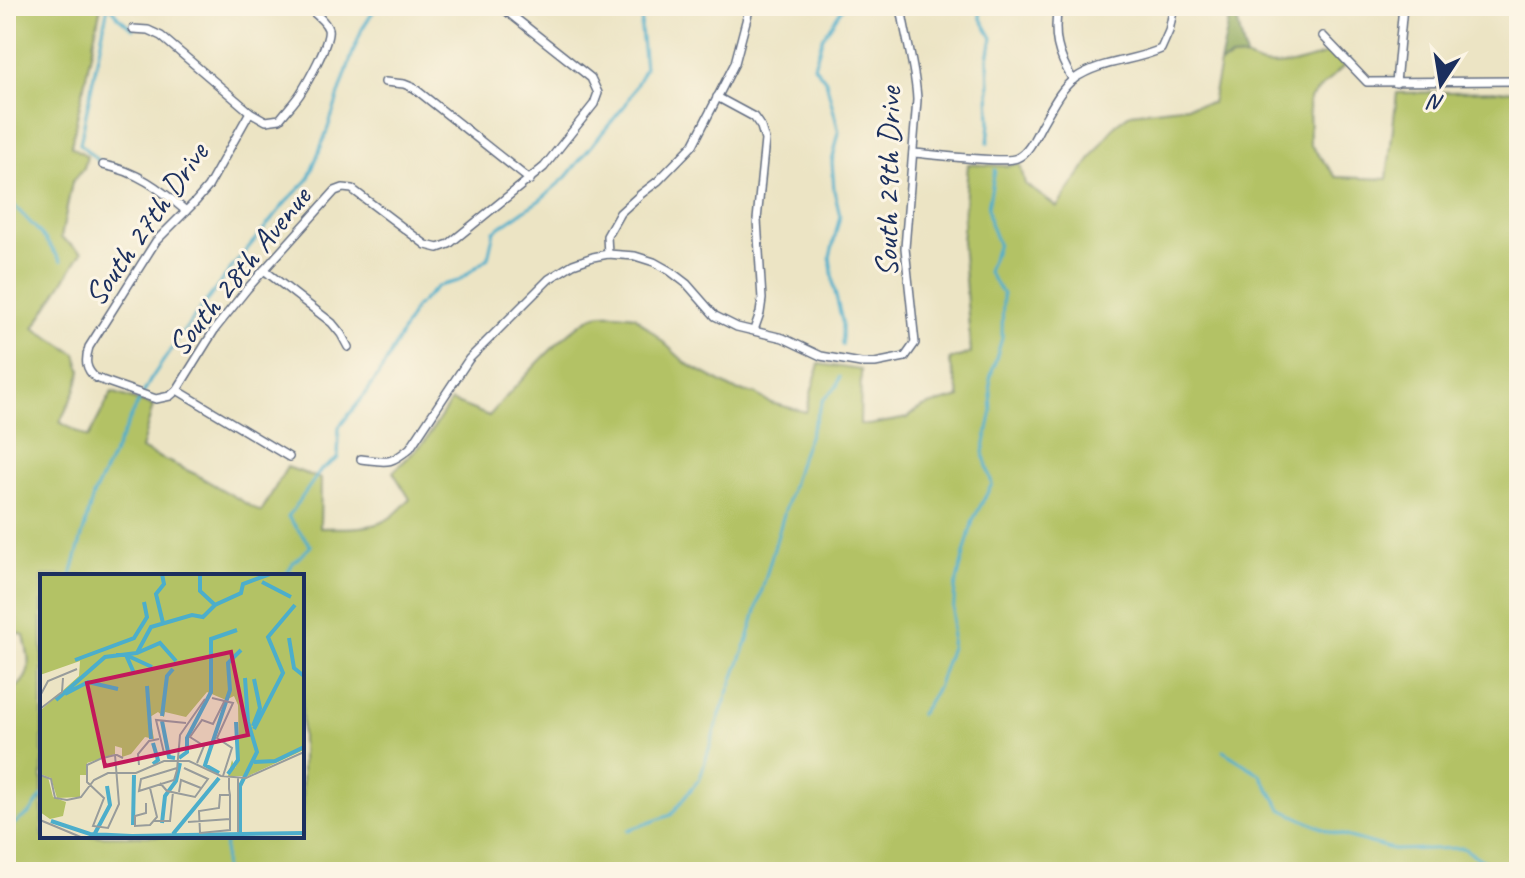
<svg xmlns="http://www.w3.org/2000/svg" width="1525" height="878" font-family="Caveat,sans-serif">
	<rect width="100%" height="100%" fill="#fcf5e5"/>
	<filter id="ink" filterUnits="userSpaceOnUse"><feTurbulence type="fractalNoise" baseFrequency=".0125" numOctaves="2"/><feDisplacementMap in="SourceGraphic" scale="16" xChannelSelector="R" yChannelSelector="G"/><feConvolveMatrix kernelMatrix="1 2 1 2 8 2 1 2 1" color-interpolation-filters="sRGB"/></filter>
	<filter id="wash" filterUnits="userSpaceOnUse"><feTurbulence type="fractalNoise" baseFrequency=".006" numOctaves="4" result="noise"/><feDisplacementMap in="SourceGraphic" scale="32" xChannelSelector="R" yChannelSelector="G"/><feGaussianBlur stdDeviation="1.8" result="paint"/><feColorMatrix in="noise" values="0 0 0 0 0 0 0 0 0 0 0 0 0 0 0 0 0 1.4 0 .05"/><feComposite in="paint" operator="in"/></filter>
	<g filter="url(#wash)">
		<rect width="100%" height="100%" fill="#ece4c4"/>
		<!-- green -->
		<path fill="#b3c265" stroke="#677862" stroke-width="2" fill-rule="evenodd" d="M6 6H101L71 146 87 156 84 168 72 182 61 238 82 252 34 328 76 354 81 371 75 391 60 422 88 438 112 392 153 406 141 449 195 474 261 512 287 467 321 479 320 528C341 527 373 531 391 517 398 512 404 505 410 499L393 472 425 441 451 401 489 416C510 393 570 323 597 315 608 312 623 315 635 316L687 364 735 390 755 394 771 403 806 412 819 364 861 370 860 424 869 425 908 418C918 404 944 402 960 397L949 360 971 353 962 242 968 164 1004 166 1020 164 1025 184 1057 207 1115 125 1131 113 1212 103 1220 64 1231 58 1246 57C1267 75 1306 61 1330 53L1344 66 1309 99 1310 144 1336 177 1387 179 1397 93 1502 91 1519 90V872H6V695C35 678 30 664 24 635L18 633 11 638 6 668ZM42 576H302V836H42Z"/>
		<!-- forest -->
		<path fill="#8ea85a" stroke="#546c5c" stroke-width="2" d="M1230 15H1236L1246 57 1231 58 1220 64Z"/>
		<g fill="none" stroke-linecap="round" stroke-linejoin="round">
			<!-- stream -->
			<g stroke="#4caecb" stroke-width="3">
				<path d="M111 6 118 17 133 29"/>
				<path d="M981 6 980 17 992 38 988 58 990 122 988 143"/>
				<path d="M103 165 80 144 108 6"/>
				<path d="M6 197 42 235 61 261"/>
				<path d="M842 345V321L834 288 830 257 840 216 834 190 832 162 839 132 826 81 814 66 823 37 844 6"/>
				<path d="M71 576 93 496 138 403 151 379 181 335 230 270 286 202 308 180 327 131 352 55 362 29 377 6"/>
				<path d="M285 576 293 563 311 546 288 517 321 470 338 458 339 427 366 393 383 368 415 308 438 286 458 281 488 258 494 231 540 200 566 177 626 104 645 68 641 29 643 6"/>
				<path d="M920 715 937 688 951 647 955 588 973 520 992 484 983 452 992 411 990 379 1002 338 1003 294 988 272 998 244 990 223 988 207 995 170"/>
				<path d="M1223 751 1260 774 1281 809 1328 831 1396 850 1463 848 1501 872"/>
				<path d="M6 829 30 813 42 796"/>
				<path d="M628 830 671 815 700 778 718 720 748 639 798 465 823 400 837 386 840 377"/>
				<path d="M224 872 225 836"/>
			</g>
		</g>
	</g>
	<g filter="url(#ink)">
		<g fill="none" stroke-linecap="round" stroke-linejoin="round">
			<defs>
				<g id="street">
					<path d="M1058 6C1053 36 1057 54 1073 80"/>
					<path d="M133 29 148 30 161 36 250 112 266 121 280 119C286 111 294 103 300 94 307 83 331 41 328 29 325 20 313 12 306 6"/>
					<path d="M1323 36 1367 82 1519 81"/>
					<path d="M385 82 404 84 414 88 530 180"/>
					<path d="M1396 83 1403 6"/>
					<path d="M717 97 754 117 761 127 765 140 757 220 762 299 760 313 754 330"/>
					<path d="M250 112 208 187 196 201 156 241 89 347C85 360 85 369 96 378L156 399 170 396 177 390 289 457"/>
					<path d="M913 153C930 154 1007 164 1017 158 1029 153 1036 135 1042 124 1051 109 1060 89 1074 79 1101 60 1133 62 1161 49L1169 31 1174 6"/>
					<path d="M103 165C137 171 160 189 186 211"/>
					<path d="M608 254 607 236 620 213 641 194 658 181 693 145 735 63 750 6"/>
					<path d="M264 270 332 323 341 334 348 347"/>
					<path d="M177 390 215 329 247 289 335 191 343 188 352 189 426 245 438 248 449 244 544 167 594 104 598 93 591 78 500 6"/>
					<path d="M361 459C387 462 390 465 410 448L469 359 549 279 573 264 593 257 608 254 635 256 654 262 670 271 687 284 715 316 737 327 783 338 821 356 861 363H875L905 357 915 343 905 248 917 100C916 69 905 37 901 6"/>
				</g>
			</defs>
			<!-- street casing -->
			<use href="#street" stroke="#646e82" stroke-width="10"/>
			<!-- street -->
			<use href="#street" stroke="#fff" stroke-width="7"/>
		</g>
	</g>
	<g text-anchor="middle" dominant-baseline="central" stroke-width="6" stroke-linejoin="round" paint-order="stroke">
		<!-- street labels -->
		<g font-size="32" fill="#1b2f5e" stroke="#fcf5e5">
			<text transform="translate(888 182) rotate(-89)">South 29th Drive</text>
			<text transform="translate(146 224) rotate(-55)">South 27th Drive</text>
			<text transform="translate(239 271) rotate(-51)">South 28th Avenue</text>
		</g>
	</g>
	<!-- overview -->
	<g transform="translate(40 574)">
		<rect width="264" height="264" fill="#ece4c4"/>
		<path d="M264 0V176L208 202H188L192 186 195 194 199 186 198 131 194 122 186 126 167 118 146 143 125 138 124 143 118 138 110 143 114 165 105 163 91 180 82 183V174L75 172V180L47 189 46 201H40V223L17 224 11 204 0 200V137L39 102 40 87 0 101V1ZM0 202 8 203 13 223 26 228 23 242 10 245 0 238Z" fill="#b3c265"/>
		<path fill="none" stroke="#4caecb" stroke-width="4" d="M122 0 124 10 116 20 123 49M160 0V17L175 31M222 8 251 23M249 64 254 94 264 102M97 79 120 69 136 87M76 81H86L94 99M86 81 112 93M35 86 94 64 107 43 104 28M107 112 111 165M25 120 48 108 78 115M16 126 65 83 97 79 111 53 152 41 163 43 175 31 201 19 203 10 230 0M122 142 127 102 133 95M122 147 129 183 135 184M213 152 220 134 214 105M214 155 243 99 228 63 255 31M113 169 118 186 113 190M139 184 147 178V164L171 118V65L197 56M214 188 235 187 264 173M179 199 165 191 190 116 188 89 201 76M188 200 198 186 196 148M11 247 50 260 92 262 264 259M122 249 125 222 136 207 140 189M93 251 94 201M133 260 179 204M53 263 70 231 67 212M200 263V212L217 178 208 148 205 104"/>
		<path fill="none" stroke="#989c9b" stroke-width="2" d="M0 122 8 107 37 95M172 124 193 129 177 164 192 174 183 202M0 135 22 118 23 104M124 179 116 146 146 149M75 181 79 230 68 254 53 252 64 224 47 208V191L62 184H63L75 181H77L83 184M157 189 164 172 150 163 162 146 173 150 184 128M99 191 98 180 109 167 119 165M137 194 101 205 99 217 134 206 137 196 140 161 165 125M0 201 11 205 15 224 27 226 41 223 54 206 68 199H96L124 187H149L181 202 206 204 264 178M189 204V215L190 221V256L160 259 159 237 179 234 180 221H190M120 209 127 217 155 223 168 205 144 194M139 218 141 206 161 214M106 229V239L95 242V252L110 251 117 243 110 214M0 246 43 264M114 247H130L133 218M148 248 190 245M198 258V204"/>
		<path fill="#c2185b" fill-opacity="0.15" stroke="#c2185b" stroke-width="4" d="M191 78 208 161 65 192 47 109Z"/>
		<rect width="264" height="264" fill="none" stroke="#1b2f5e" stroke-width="4"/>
	</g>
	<!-- margin -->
	<rect width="1525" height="878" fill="none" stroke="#fcf5e5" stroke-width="32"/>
	<!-- north arrow -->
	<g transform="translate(1441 84) rotate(192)" stroke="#fcf5e5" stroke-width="6" paint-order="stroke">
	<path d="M0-6L14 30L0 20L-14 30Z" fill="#1b2f5e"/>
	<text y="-12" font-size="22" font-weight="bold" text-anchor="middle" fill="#1b2f5e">N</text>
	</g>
</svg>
